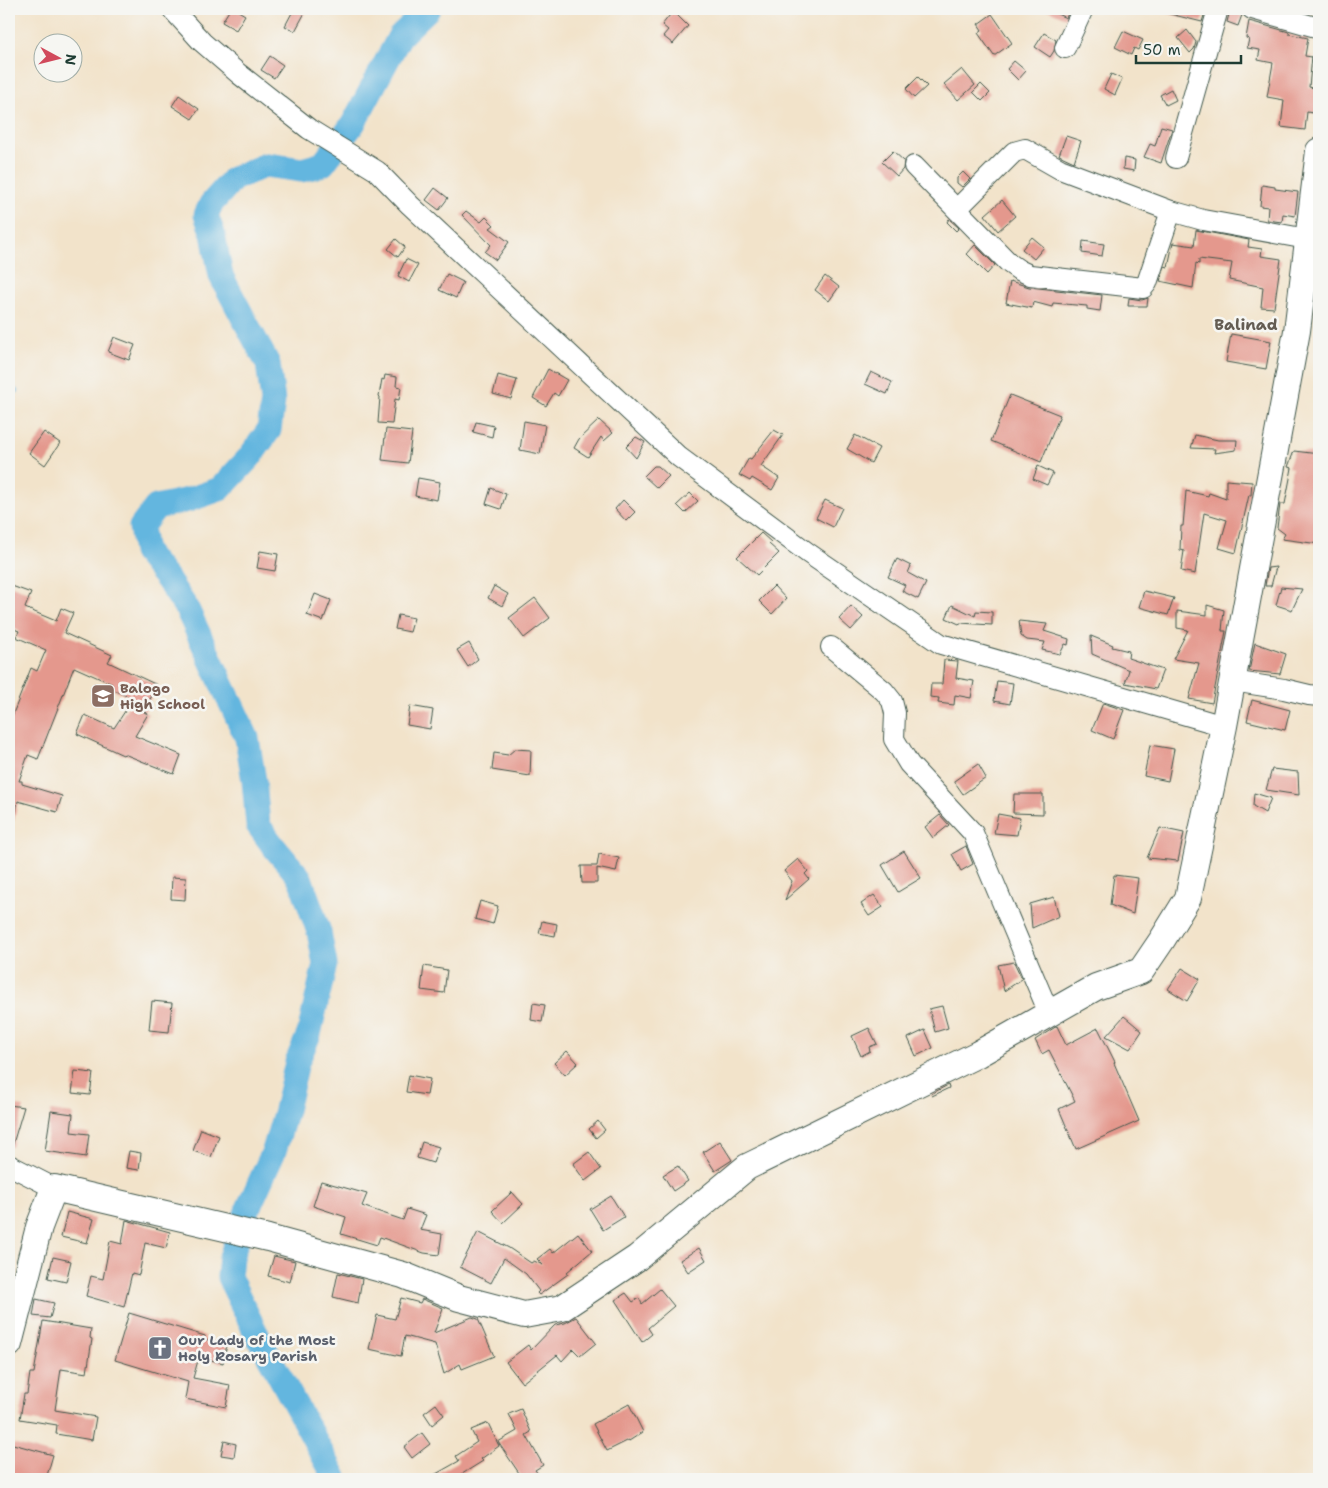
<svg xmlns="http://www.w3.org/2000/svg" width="1328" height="1488" font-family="'Shantell Sans',sans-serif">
	<rect width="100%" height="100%" fill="#f6f6f2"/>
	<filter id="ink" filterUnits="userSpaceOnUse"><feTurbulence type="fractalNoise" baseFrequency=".02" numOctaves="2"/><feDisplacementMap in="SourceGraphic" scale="10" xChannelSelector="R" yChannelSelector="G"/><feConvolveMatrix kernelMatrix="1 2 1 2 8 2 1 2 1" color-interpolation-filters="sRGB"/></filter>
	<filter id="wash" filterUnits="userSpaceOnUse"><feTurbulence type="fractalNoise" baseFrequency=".0096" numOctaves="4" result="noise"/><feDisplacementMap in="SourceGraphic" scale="20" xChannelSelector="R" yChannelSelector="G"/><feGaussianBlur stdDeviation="1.12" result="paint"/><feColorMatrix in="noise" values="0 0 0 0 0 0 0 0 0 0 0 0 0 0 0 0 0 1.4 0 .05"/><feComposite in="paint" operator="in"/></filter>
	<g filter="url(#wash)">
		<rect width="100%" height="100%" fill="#f2e3ca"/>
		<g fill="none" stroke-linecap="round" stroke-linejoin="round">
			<!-- stream -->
			<path stroke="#64b6df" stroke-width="4.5" d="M9 388 17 391"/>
			<!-- river -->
			<path stroke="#64b6df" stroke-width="25" d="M336 1479 255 1331 229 1277 231 1257 247 1211 274 1151 286 1110 297 1062 309 1034 325 964 319 932 300 878 274 847 258 825 254 781 247 738 187 609 167 579 145 552 141 527 156 507 188 500 220 489 249 458 269 430 273 401 268 364 221 276 213 234 206 215 211 204 233 179 266 165 302 170 323 164 353 124 400 36 428 9"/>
		</g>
		<g id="blocks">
			<!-- building -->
			<g fill="#e4988d">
				<path d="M230 9H235L245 15 236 30 222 22Z"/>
				<path d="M294 9H307L295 31 285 26Z"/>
				<path d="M1046 9H1070L1066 18Z"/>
				<path d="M1166 9H1206L1202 22 1166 13Z"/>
				<path d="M673 11 688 26 673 44 663 36 668 30 662 25Z"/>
				<path d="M1230 11 1242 15 1238 26 1227 22Z"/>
				<path d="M992 14 1012 43 994 56 978 33 982 30 978 24Z"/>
				<path d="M1249 21 1289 32V34L1308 38 1305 56 1312 57 1309 87 1319 89V114L1307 112 1305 130 1281 127 1284 100 1267 97 1273 63 1258 60 1260 50 1247 48 1249 39 1246 38Z"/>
				<path d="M1187 30 1196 42 1194 49 1190 53 1178 38Z"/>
				<path d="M1123 31 1143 40 1138 50 1134 48 1131 55 1115 47Z"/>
				<path d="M1044 33 1056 40 1054 51 1050 57 1035 47Z"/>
				<path d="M270 56 283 65 274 78 261 70Z"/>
				<path d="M1014 61 1026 71 1018 80 1007 69Z"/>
				<path d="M962 69 975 85 958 100 944 84Z"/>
				<path d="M1111 74 1122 79 1115 95 1104 89Z"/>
				<path d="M918 77 927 86 914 98 906 89Z"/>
				<path d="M981 84 990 93 982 101 973 92Z"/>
				<path d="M1171 89 1176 100 1166 105 1160 95Z"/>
				<path d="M179 95 199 109 192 119 172 106Z"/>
				<path d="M1161 126 1172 129 1161 163 1144 157 1150 144 1155 146Z"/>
				<path d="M1066 136 1081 141 1074 162 1059 155Z"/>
				<path d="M893 151 904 161 903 169 897 176 882 162Z"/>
				<path d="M1124 158 1135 160 1134 171 1123 169Z"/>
				<path d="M963 172 970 179 962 187 957 183V178Z"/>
				<path d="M1262 185 1275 187V189L1298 192 1295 216 1283 214 1282 222 1267 220 1268 207 1260 206Z"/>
				<path d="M435 188 448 198 439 210 426 200Z"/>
				<path d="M1002 200 1015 216 998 231 985 215Z"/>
				<path d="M466 211 481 222 486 217 494 225 490 228 509 242 496 260 485 252 491 245 462 215Z"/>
				<path d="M949 219 959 228 956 231 947 222Z"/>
				<path d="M1196 230 1249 240 1248 247 1262 249 1261 256 1281 259 1274 308 1261 307 1263 287 1229 280 1232 263 1199 259V264L1196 263 1193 288 1160 281 1165 266 1168 267 1173 243 1194 246Z"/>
				<path d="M1032 237 1044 247 1034 259 1022 249Z"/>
				<path d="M396 239 405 247 398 257 388 249Z"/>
				<path d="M1083 241 1104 244 1102 256 1082 253Z"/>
				<path d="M975 245 995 265 987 274 967 254Z"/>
				<path d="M406 259 418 265 409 282 398 276Z"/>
				<path d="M447 274 463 282 456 298 439 290Z"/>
				<path d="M825 276 839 287 829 301 815 290Z"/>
				<path d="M1010 281 1029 287 1102 295 1100 311 1087 309V306L1053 303 1052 307 1033 302 1032 308 1006 303Z"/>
				<path d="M1129 298 1142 300 1148 298 1147 306H1128Z"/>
				<path d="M1231 334 1271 341 1266 369 1226 362Z"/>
				<path d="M114 337 135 345 129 360 108 352Z"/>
				<path d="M548 369 567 380 558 396 554 393 546 406 533 398Z"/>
				<path d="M871 372 892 382 887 394 865 384Z"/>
				<path d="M385 375 397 377 396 386 401 387 399 400 395 399 392 424 378 423 380 397 379 396 382 379 384 380Z"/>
				<path d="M498 375 517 380 511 399 493 394Z"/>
				<path d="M1010 395 1060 415 1041 462 991 441Z"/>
				<path d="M599 420 613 433 604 441 601 437 588 457 574 448 579 439Z"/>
				<path d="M524 421 545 425 540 454 520 450Z"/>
				<path d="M476 422 494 426 492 437 473 432Z"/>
				<path d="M386 429 412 432 408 463 382 460Z"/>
				<path d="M774 430 783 435 761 466 779 478 772 490 752 478 750 481 739 475 749 458 751 459Z"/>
				<path d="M44 432 60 443 45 465 29 453Z"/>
				<path d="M855 435 879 448 871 463 847 449Z"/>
				<path d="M1195 435 1218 440H1237L1236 450 1214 453 1215 449 1191 448Z"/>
				<path d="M636 437 645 442 636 458 626 447Z"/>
				<path d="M1294 451 1319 454V544L1282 539 1285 534 1277 528 1280 504H1285L1292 468 1288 467Z"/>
				<path d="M654 466H658L669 476 657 488 644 476Z"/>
				<path d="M1038 466 1053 473 1047 485 1033 479Z"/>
				<path d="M418 478 440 482 437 500 415 496Z"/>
				<path d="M1226 480 1252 482 1251 495H1249L1236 553 1219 548 1227 520 1204 513 1195 574 1181 571 1184 551 1180 550 1181 526H1183L1186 491 1208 496 1209 493 1226 499Z"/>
				<path d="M491 488 506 494 501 509 486 504Z"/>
				<path d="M690 493 698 501 685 513 677 505Z"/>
				<path d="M623 500 635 512 626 521 615 509Z"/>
				<path d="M825 500 842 508 833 527 816 518Z"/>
				<path d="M761 533 771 542 769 544 779 553 757 575 737 557Z"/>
				<path d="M260 551 278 554 275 571 257 568Z"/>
				<path d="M897 559 911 566 908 573 926 583 918 599 902 591 905 585 888 577Z"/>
				<path d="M1276 567 1271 586H1265L1268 568Z"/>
				<path d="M9 585 31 593 25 608 56 621 61 608 73 613 64 633 112 655 108 662 157 685 144 712 148 714 135 736 181 755 174 774 124 754 123 755 77 734 85 715 114 728 133 699 110 688 112 684 74 667 38 759 28 755 19 781H22V784L62 796 57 812 18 801 14 821 9 820V724L31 668 37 671 46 650 16 637 19 631 9 627Z"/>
				<path d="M494 586 508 594 502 606 488 598Z"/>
				<path d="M774 586 786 599 772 614 759 601Z"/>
				<path d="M1281 587 1302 589 1292 610 1276 605Z"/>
				<path d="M1144 591 1174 598 1168 615 1139 607Z"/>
				<path d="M315 594 331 600 323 621 307 615Z"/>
				<path d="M535 598 550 618 524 638 509 618Z"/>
				<path d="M952 605 975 616 976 611 992 612V625L960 623 959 624 946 618Z"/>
				<path d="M1207 605 1224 610 1222 631H1226L1212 703 1189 699 1199 663 1173 659 1188 630 1177 628V611L1207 615Z"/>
				<path d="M851 606 863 617 851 630 839 619Z"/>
				<path d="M398 615 414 618 410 632 395 629Z"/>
				<path d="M1019 621 1047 624 1044 631 1069 639 1068 645 1065 644 1060 654 1042 650 1045 642 1027 640 1021 636Z"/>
				<path d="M1091 636 1113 645 1112 647 1129 651 1128 658 1163 670 1156 689 1125 683 1129 670 1092 654Z"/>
				<path d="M469 643 478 659 468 667 457 650Z"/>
				<path d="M1255 643 1286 654 1280 674 1249 671Z"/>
				<path d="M944 660 958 661 956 678 974 681 971 698 955 695 954 705 938 703 939 698 930 697 931 684H942Z"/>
				<path d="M997 681 1013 683 1010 704 994 701Z"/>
				<path d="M1252 700 1290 710 1285 730 1247 721Z"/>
				<path d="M1103 703 1124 710 1113 739 1092 730Z"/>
				<path d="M410 706 433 710 430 729 407 725Z"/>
				<path d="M1150 745 1174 749 1168 781 1144 776Z"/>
				<path d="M515 749 531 750 530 776 492 770 494 753 508 755Z"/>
				<path d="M978 764 986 778 963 794 954 781Z"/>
				<path d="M1272 769 1298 772 1299 795 1266 790Z"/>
				<path d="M1254 793 1271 798 1265 813 1253 806Z"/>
				<path d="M1014 794H1043V814L1013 813Z"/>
				<path d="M998 814 1020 818 1017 835 994 833Z"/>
				<path d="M940 815 949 825 933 838 925 827Z"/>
				<path d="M1160 828 1184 833 1178 861 1147 858Z"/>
				<path d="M966 846 973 864 961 871 952 854Z"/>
				<path d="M904 851 921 878 898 892 882 865Z"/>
				<path d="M599 854 619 858 616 872 597 868V883H582L581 866H597Z"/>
				<path d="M798 859 808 871 805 874 809 879 785 900 792 881 784 871Z"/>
				<path d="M1114 875 1138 878 1133 914 1110 905Z"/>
				<path d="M172 877 186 878 185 900 171 899Z"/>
				<path d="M874 895 883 907 869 916 861 904Z"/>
				<path d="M1054 897 1059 916 1032 928 1030 904Z"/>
				<path d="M480 901 498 906 493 924 475 919Z"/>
				<path d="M542 921 557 924 555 936 539 933Z"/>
				<path d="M1014 962 1022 979 1004 991 998 965Z"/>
				<path d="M424 966 447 970 444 993 421 990Z"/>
				<path d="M1182 968 1200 979 1187 1001 1168 989Z"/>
				<path d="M152 1001 172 1003 169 1032 149 1030Z"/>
				<path d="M533 1003 545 1005 542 1022 531 1020Z"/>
				<path d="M942 1006 948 1028 935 1032 929 1009Z"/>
				<path d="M1124 1016 1142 1031 1130 1049 1106 1036Z"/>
				<path d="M1057 1026 1066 1045 1098 1028 1115 1062 1114 1063 1139 1121 1076 1149 1059 1109 1075 1101 1049 1050 1042 1054 1035 1040Z"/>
				<path d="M869 1028 877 1044 869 1047 870 1051 861 1056 852 1036Z"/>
				<path d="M925 1030 933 1048 916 1056 908 1038Z"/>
				<path d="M567 1051 578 1063 565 1075 554 1063Z"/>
				<path d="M75 1071 93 1073 90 1095 72 1093Z"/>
				<path d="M409 1075 430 1079 427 1095 406 1092Z"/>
				<path d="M948 1085 949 1088 932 1096 931 1094Z"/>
				<path d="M9 1105 24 1107 12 1147H9Z"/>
				<path d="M51 1111 73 1114 71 1132 89 1134 86 1157 45 1151Z"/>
				<path d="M598 1121 605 1130 596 1138 589 1129Z"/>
				<path d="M201 1129 219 1136 211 1157 193 1151Z"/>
				<path d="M720 1141 732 1160 715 1171 703 1152Z"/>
				<path d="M422 1142 439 1147 433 1163 417 1158Z"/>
				<path d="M129 1151 141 1153 139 1170 126 1168Z"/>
				<path d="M589 1152 601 1169 585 1181 573 1164Z"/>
				<path d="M678 1166 688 1181 673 1191 663 1175Z"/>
				<path d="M321 1181 367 1194 362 1206 403 1220 407 1209 426 1215 420 1230 442 1234 439 1255 424 1253 380 1237 377 1245 341 1234 346 1217 313 1206Z"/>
				<path d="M512 1192 523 1204 503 1223 492 1211Z"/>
				<path d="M611 1196 624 1217 603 1230 590 1209Z"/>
				<path d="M67 1212 94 1219 87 1243 61 1237Z"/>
				<path d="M126 1220 170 1232 166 1248 145 1243 139 1275 132 1273 124 1307 86 1296 91 1276 103 1279 110 1241 122 1244Z"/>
				<path d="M478 1232 509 1248 531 1263 534 1261 543 1265 537 1259 550 1249 553 1253 578 1233 592 1251 567 1272 568 1274 539 1295 537 1293 539 1291 526 1274 504 1258 491 1283 460 1267Z"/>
				<path d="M699 1248 706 1260 688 1272 680 1260Z"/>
				<path d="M274 1256 295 1261 290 1282 268 1276Z"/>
				<path d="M53 1257 71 1261 66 1282 48 1278Z"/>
				<path d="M338 1273 362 1279 358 1303 333 1297Z"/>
				<path d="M660 1289 674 1306 648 1328 652 1334 642 1342 615 1300 626 1293 633 1302 639 1298 642 1304Z"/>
				<path d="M401 1298 420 1303 422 1299 443 1308 434 1333 472 1317 478 1319 494 1356 462 1369 460 1364 444 1374 435 1344 405 1336 401 1356 369 1349 377 1315 395 1319Z"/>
				<path d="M36 1299 54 1303 50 1318 33 1316Z"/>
				<path d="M129 1313 205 1336 204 1339 227 1345 223 1363 199 1357 193 1378 230 1385 226 1407 185 1399 188 1382 115 1360Z"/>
				<path d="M576 1317 596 1343 580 1356 573 1349 562 1361 557 1355 522 1383 506 1362 528 1345 531 1350 555 1325 565 1323Z"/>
				<path d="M43 1321 91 1329 90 1338 92 1339 87 1373 61 1369 55 1410 96 1417 92 1440 56 1434 57 1425 20 1419 24 1394H27L30 1373H34Z"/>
				<path d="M436 1404 444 1415 432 1425 424 1413Z"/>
				<path d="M629 1404 643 1432 629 1441V1440L607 1451 593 1424Z"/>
				<path d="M521 1409 531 1432 526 1435 543 1465 535 1470 542 1479H523L498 1442 517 1431 509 1414Z"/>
				<path d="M488 1423 499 1446 481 1459 483 1461 454 1479H427L459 1461 456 1456 477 1442 471 1430Z"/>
				<path d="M422 1433 430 1444 412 1458 404 1447Z"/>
				<path d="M224 1441 236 1444 234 1457 221 1455Z"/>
				<path d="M13 1444 53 1455 46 1479H9V1459Z"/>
			</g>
		</g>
	</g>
	<g filter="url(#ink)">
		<use href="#blocks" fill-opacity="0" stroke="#3f564a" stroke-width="1"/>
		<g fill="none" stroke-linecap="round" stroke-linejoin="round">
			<defs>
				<g id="minor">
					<path d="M172 9 202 42 239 74 309 129 377 171 410 205 679 457 808 553 941 644 1224 726"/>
					<path d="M1252 9 1319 28"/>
					<path d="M1065 48 1083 9"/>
					<path d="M1176 158 1218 9"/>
					<path d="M914 166 1009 263 1019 270 1030 275 1143 288 1147 283 1171 211"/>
					<path d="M957 209 1014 152 1025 149 1060 169 1171 211 1203 220 1307 239"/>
					<path d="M831 647 884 691 892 701 895 713 894 739 909 764 973 833 1049 1013"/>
					<path d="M1232 681 1284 689 1309 695 1319 696"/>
					<path d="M9 1165 54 1188"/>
				</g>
				<path id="major" d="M9 1344 39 1227 54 1188 268 1238 403 1275 459 1298 524 1315 562 1308 637 1258 747 1167 978 1054 1096 987 1141 971 1162 940 1188 898 1224 726 1297 331 1319 151"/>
			</defs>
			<!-- minor casing -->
			<use href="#minor" stroke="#3f564a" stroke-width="22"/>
			<!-- major casing -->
			<use href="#major" stroke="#3f564a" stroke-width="28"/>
			<!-- minor -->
			<use href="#minor" stroke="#fff" stroke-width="20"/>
			<!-- major -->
			<use href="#major" stroke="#fff" stroke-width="26"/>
		</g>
	</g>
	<!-- icons -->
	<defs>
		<symbol id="school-square" viewBox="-11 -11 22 22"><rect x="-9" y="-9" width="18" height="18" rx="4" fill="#8d6e63" stroke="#f6f6f2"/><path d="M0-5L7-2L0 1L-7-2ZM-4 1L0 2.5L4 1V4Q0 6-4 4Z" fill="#fff"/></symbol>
		<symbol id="church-square" viewBox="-11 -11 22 22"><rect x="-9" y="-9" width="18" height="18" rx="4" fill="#6b7280" stroke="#f6f6f2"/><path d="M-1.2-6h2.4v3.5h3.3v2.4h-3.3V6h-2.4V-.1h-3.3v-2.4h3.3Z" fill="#fff"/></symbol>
	</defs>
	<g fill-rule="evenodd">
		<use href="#school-square" x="89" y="682" width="28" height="28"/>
		<use href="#church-square" x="146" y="1334" width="28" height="28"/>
	</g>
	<g text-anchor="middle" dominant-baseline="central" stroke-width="5" stroke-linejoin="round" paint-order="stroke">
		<!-- education labels -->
		<g font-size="14" font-weight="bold" fill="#785e54" stroke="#f6f6f2" text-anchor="start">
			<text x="120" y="688">Balogo<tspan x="120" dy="16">High School</tspan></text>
		</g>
		<!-- worship labels -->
		<g font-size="14" font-weight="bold" fill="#5b616d" stroke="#f6f6f2" text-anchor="start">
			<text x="178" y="1340">Our Lady of the Most<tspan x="178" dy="16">Holy Rosary Parish</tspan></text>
		</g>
		<!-- quarter labels -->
		<g font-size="16" font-weight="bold" fill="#645d53" stroke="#f6f6f2">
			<text x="1246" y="324">Balinad</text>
		</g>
	</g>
	<!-- margin -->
	<rect width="1328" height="1488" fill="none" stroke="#f6f6f2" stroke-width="30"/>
	<!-- north arrow -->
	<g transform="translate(58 58) rotate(97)"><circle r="24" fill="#f6f6f2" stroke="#a0aca6"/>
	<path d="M0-4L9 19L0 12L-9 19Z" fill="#d1495b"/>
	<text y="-8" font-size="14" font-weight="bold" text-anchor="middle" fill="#1f3d34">N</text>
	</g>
	<!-- scale -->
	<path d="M1136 55v8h105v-8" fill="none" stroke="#1f3d34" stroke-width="2.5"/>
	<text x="1143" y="55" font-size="15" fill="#1f3d34" stroke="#f6f6f2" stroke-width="4" paint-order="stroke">50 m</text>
</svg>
